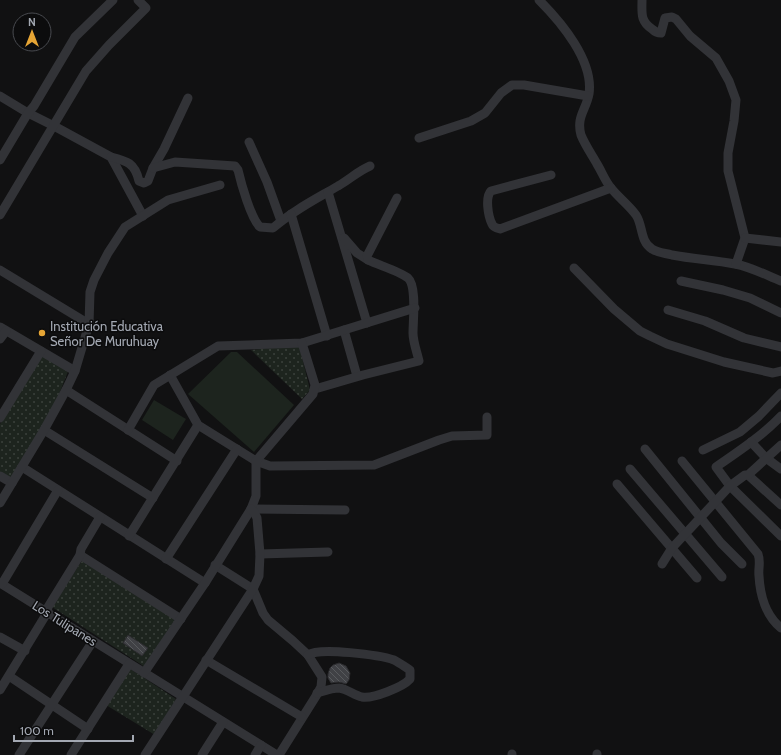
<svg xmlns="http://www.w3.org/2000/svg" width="781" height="755" font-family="Cabin,sans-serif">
	<defs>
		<pattern id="park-dots" width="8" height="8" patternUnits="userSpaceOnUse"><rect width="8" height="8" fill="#1d241e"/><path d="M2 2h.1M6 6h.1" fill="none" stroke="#3b413c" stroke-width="1.8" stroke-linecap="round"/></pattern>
		<pattern id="building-back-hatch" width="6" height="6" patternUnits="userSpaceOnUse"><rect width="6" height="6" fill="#404145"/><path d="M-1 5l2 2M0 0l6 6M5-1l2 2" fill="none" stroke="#585a5d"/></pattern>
	</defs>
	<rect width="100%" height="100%" fill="#111112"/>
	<!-- grass -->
	<g fill="#1d241e">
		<path d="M231 352H237L294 405 254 452 188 394Z"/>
		<path d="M154 400 186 419 173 440 142 420Z"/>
	</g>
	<!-- park -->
	<g fill="url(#park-dots)">
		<path d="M299 345 310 390 302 399 251 350Z"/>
		<path d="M43 354 69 369 56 402 11 479 0 473V424Z"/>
		<path d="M83 559 176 618 145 667 52 607Z"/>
		<path d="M129 668 176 699 155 735 106 705Z"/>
	</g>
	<!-- building -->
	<g fill="url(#building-back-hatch)" stroke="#2b2b2e">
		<path d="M128 635 148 648 142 656 123 643Z"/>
		<path d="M339 663 346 666 350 673 349 680 346 684 339 682 331 683 328 678V674L330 668 333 665Z"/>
	</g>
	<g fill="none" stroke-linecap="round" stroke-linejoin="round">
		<!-- minor -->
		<g stroke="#323337" stroke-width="9">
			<path d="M539 0C561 22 594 61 589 94 586 110 576 117 581 135 585 145 592 155 597 164 602 172 605 181 611 188 618 197 629 205 636 215 643 225 640 242 652 249 658 253 665 253 672 255 693 259 714 260 735 264 751 267 766 275 781 281"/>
			<path d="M642 0C642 13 640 21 652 29 655 32 657 33 661 33L665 18 672 17 676 19 690 36 716 58 729 81 736 100 734 121 728 153V171L745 238 736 264"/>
			<path d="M0 96 28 113 54 126 111 157 143 216"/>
			<path d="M419 138 471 121 485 113 501 93 512 85H524L588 96"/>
			<path d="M249 142 267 182 281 221"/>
			<path d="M111 157C127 161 135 163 139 181L144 183 148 181 153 168 164 149 188 98"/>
			<path d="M0 160 28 113 34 106 75 37 113 0"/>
			<path d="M153 168 175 162 235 166 238 170C241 183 251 219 260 227L273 228C292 211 316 199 338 186 349 180 358 171 370 166"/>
			<path d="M551 175 491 191C485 197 488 216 492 224 493 227 496 228 500 229L611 188"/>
			<path d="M328 192 367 323"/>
			<path d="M291 214 327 336"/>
			<path d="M0 215 86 71 109 45 146 8 138 0"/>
			<path d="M344 238 357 253 368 260"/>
			<path d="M745 238 781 242"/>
			<path d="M574 268 614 309 640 331 650 336 667 344 724 362 773 373 781 371"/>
			<path d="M0 270 89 324"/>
			<path d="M681 281 723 290 750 298 781 313"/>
			<path d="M668 310 705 321 744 338 781 347"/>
			<path d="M0 327 75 371"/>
			<path d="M344 330 357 376"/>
			<path d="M0 339 6 331"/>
			<path d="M170 375 198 425 256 461 270 466 374 465 439 440 452 436 487 435V417"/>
			<path d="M315 389 363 375 419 361C417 352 413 342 413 333 413 321 417 286 408 278 399 271 378 265 368 260L367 256 397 198"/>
			<path d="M66 390 177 461"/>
			<path d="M781 416C762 436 739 451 716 467L730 486 781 536"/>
			<path d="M0 418 41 351"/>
			<path d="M44 430 153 498"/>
			<path d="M128 430 154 385 218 346 302 343 415 308"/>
			<path d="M751 442 766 458 781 469"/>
			<path d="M645 449 721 543 742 564"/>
			<path d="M703 450 740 432 759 416 781 393"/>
			<path d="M682 461 758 554C761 562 758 568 759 576 760 595 766 616 781 628"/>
			<path d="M22 467 205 583"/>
			<path d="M630 469 722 577"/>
			<path d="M748 475 781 505"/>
			<path d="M0 476 12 483"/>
			<path d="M617 484 697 578"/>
			<path d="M0 503 44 430 66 390 75 371 89 324 90 292 94 280 108 253 125 227 168 200 220 185"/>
			<path d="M251 509 345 510"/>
			<path d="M129 536 198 425"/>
			<path d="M260 554 328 552"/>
			<path d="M80 555 181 619"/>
			<path d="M166 559 237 449"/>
			<path d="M662 564 672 548 730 486 745 475H748L781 445"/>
			<path d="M215 565 253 589 263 613 268 620 293 641 308 655 322 677 321 687 316 696 279 755"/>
			<path d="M0 583 277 755"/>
			<path d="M2 584 58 490"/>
			<path d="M0 637 25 651"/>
			<path d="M308 655C319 647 380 655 394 660 400 663 405 667 410 670V679C403 687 373 699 362 697 354 695 347 689 339 688 332 688 324 691 317 693"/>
			<path d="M206 660 302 717"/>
			<path d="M144 673 205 583 251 509 256 496V461L313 394 315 385 302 343"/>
			<path d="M9 676 88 729"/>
			<path d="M0 690 47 613 48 607 80 555 81 549 100 517"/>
			<path d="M512 754V755"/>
			<path d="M597 754V755"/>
			<path d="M19 755 93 641"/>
			<path d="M71 755 129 664"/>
			<path d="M145 755 253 589 259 576 260 554 257 518 254 512 251 509"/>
			<path d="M202 755 223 722"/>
			<path d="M255 755 261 745"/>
		</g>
	</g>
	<!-- markers -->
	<circle fill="#e6a535" stroke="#0c0c0d" stroke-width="1.5" cx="42" cy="333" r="4"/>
	<g text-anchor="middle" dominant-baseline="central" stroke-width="3" stroke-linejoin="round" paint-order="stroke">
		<!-- poi labels -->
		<g font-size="13" fill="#a3a8b2" stroke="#0c0c0d" text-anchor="start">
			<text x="50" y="326">Institución Educativa<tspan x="50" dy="15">Señor De Muruhuay</tspan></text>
		</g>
		<!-- street labels -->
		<g font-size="13" fill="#a3a8b2" stroke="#0c0c0d">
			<text transform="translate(65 623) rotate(32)">Los Tulipanes</text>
		</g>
	</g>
	<!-- north arrow -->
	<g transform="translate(32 32)"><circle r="19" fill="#0c0c0d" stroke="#484a4f"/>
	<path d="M0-3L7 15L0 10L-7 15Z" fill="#e6a535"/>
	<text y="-6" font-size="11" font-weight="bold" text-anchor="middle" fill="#a3a8b2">N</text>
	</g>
	<!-- scale -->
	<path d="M14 735v6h119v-6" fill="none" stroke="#a3a8b2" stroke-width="2"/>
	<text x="20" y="735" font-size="12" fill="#a3a8b2" stroke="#0c0c0d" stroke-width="3" paint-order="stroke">100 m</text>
</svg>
